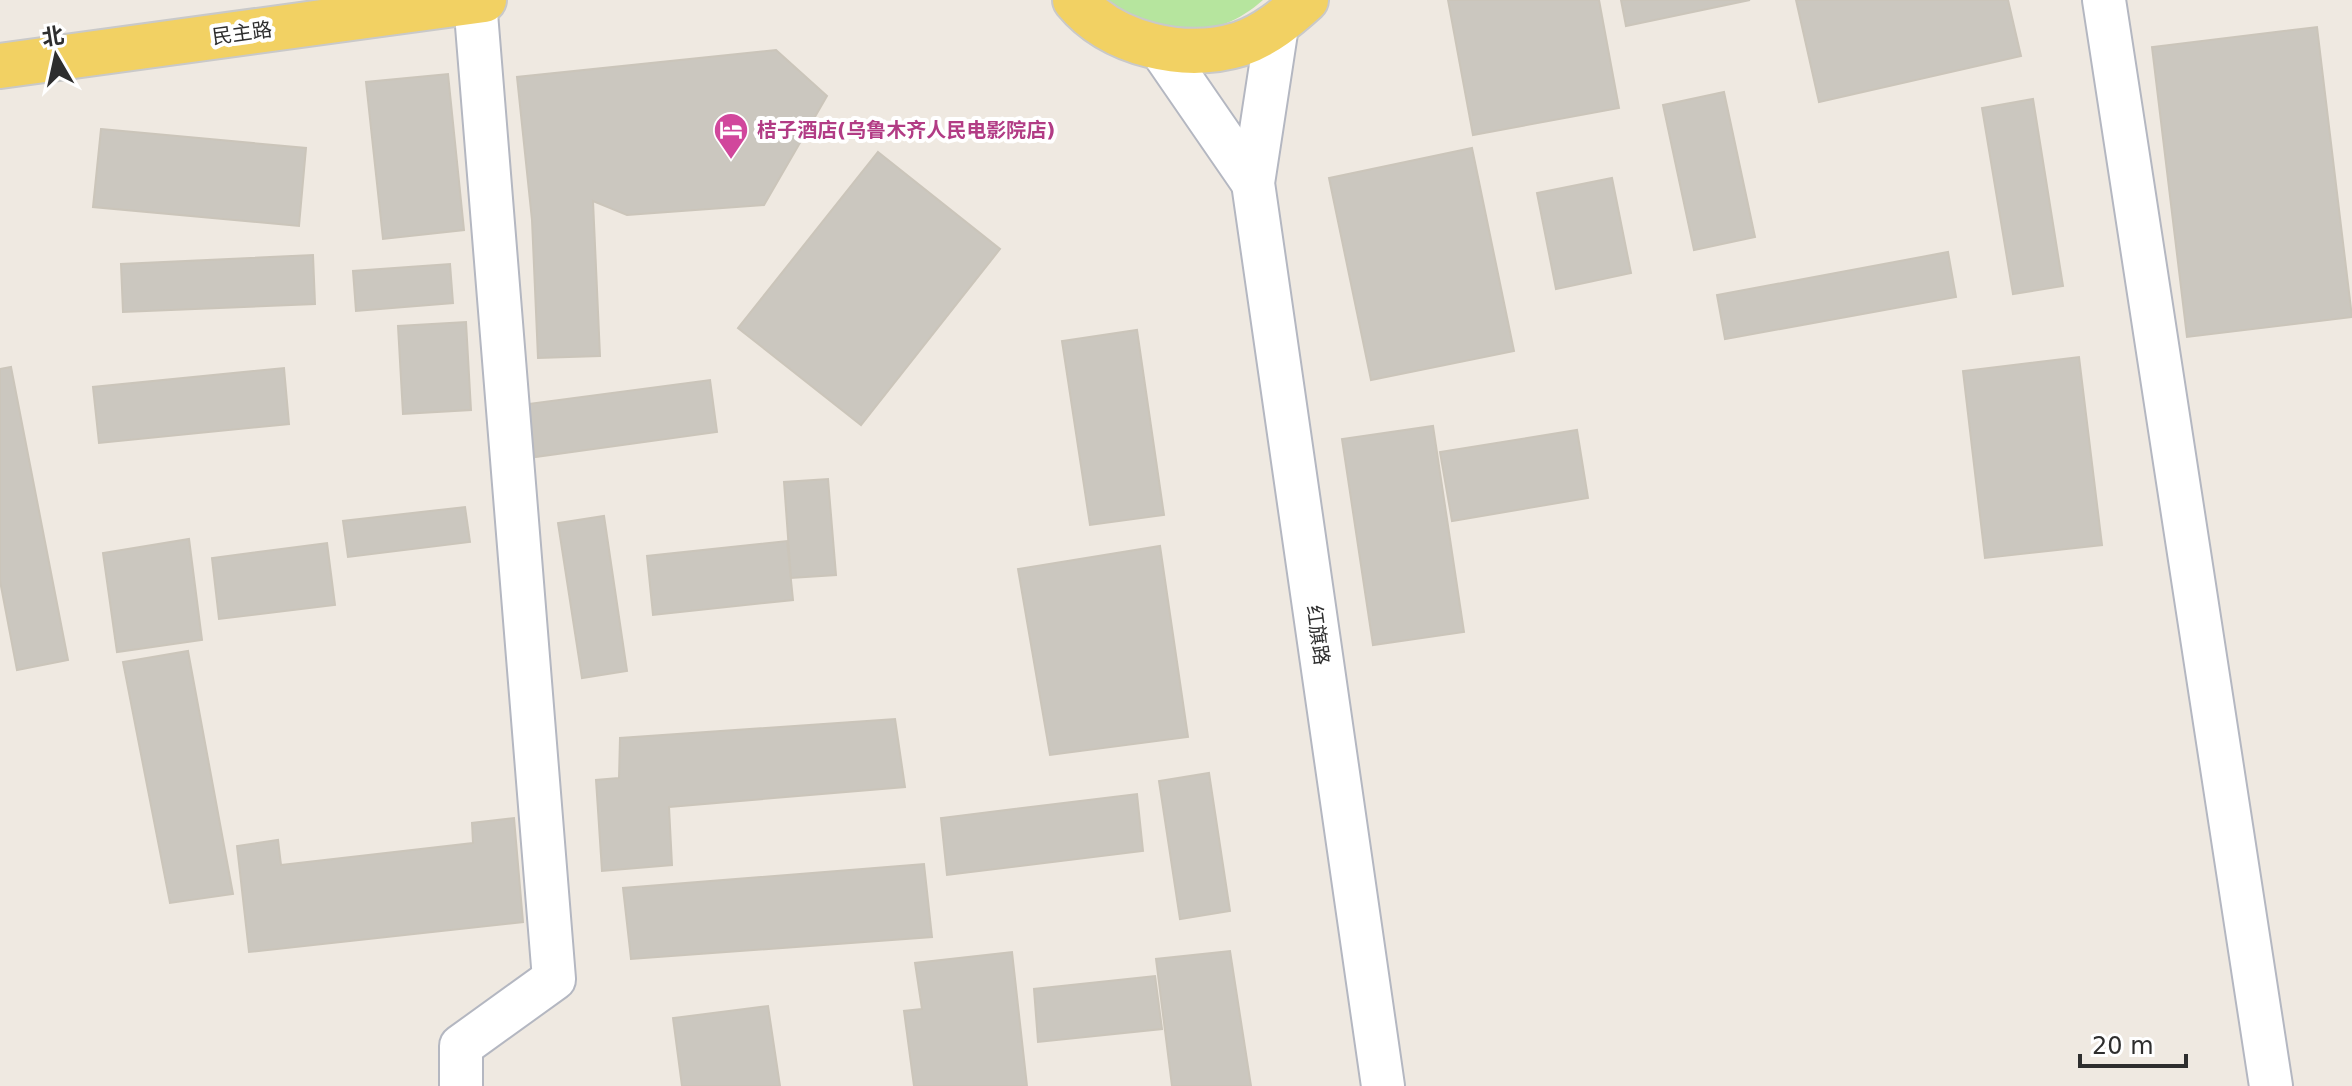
<svg xmlns="http://www.w3.org/2000/svg" width="2352" height="1086" font-family="'DejaVu Sans','Noto Sans SC',sans-serif">
	<rect width="100%" height="100%" fill="#efe9e1"/>
	<!-- green -->
	<path fill="#b6e59e" d="M1099 0H1263C1213 45 1151 37 1099 0Z"/>
	<!-- building -->
	<g fill="#cbc7bf" stroke="#cbc5ba" stroke-width="2">
		<path d="M1448 0H1599L1619 108 1473 135Z"/>
		<path d="M1621 0H1750L1626 26Z"/>
		<path d="M1796 0H2008L2021 56 1819 102Z"/>
		<path d="M2317 27 2352 317 2187 337 2152 47Z"/>
		<path d="M776 50 827 96 764 205 627 215 593 201 600 356 538 358 532 220 517 77Z"/>
		<path d="M448 74 464 230 383 239 366 82Z"/>
		<path d="M1724 92 1755 237 1694 250 1663 105Z"/>
		<path d="M2033 99 2063 286 2013 294 1982 108Z"/>
		<path d="M101 129 306 148 299 226 93 207Z"/>
		<path d="M1472 148 1514 351 1371 380 1329 178Z"/>
		<path d="M878 152 1000 249 861 425 738 328Z"/>
		<path d="M1612 178 1631 273 1556 289 1537 193Z"/>
		<path d="M1948 252 1956 297 1725 339 1717 295Z"/>
		<path d="M313 255 315 304 123 312 121 264Z"/>
		<path d="M450 264 453 303 356 311 353 271Z"/>
		<path d="M466 322 471 410 403 414 398 326Z"/>
		<path d="M1137 330 1164 515 1090 525 1062 341Z"/>
		<path d="M2079 357 2102 545 1985 558 1963 371Z"/>
		<path d="M11 367 68 660 17 670 0 581V369Z"/>
		<path d="M284 368 289 424 99 443 93 387Z"/>
		<path d="M710 380 717 432 535 457 528 404Z"/>
		<path d="M1433 426 1464 632 1373 645 1342 439Z"/>
		<path d="M1577 430 1588 498 1452 521 1440 452Z"/>
		<path d="M828 479 836 575 791 578 784 482Z"/>
		<path d="M465 507 470 542 348 557 343 521Z"/>
		<path d="M604 516 627 671 582 678 558 523Z"/>
		<path d="M189 539 202 640 117 652 103 553Z"/>
		<path d="M787 541 793 600 653 615 647 556Z"/>
		<path d="M327 543 335 605 219 619 212 558Z"/>
		<path d="M1160 546 1188 737 1050 755 1018 569Z"/>
		<path d="M188 651 233 894 170 903 123 662Z"/>
		<path d="M895 719 905 787 669 807 672 865 602 871 596 780 619 778 620 738Z"/>
		<path d="M1209 773 1230 911 1180 919 1159 781Z"/>
		<path d="M1137 794 1143 851 947 875 941 818Z"/>
		<path d="M514 818 523 922 249 952 237 846 278 840 281 865 473 843 472 823Z"/>
		<path d="M924 864 932 937 631 959 623 888Z"/>
		<path d="M1230 951 1251 1086H1172L1156 959Z"/>
		<path d="M1012 952 1027 1086H914L904 1011 922 1009 915 963Z"/>
		<path d="M1155 976 1162 1029 1038 1042 1034 989Z"/>
		<path d="M768 1006 780 1086H682L673 1018Z"/>
	</g>
	<g fill="none" stroke-linecap="round" stroke-linejoin="round">
		<defs>
			<g id="minor">
				<path d="M2104 0 2271 1086"/>
				<path d="M1277 26 1253 183 1383 1086"/>
				<path d="M1160 48 1253 183"/>
				<path d="M461 1086V1046L554 979 475 1"/>
			</g>
			<g id="major">
				<path d="M1075 0C1112 45 1185 61 1240 44 1266 35 1286 18 1306 0"/>
				<path d="M0 66 484 0"/>
			</g>
		</defs>
		<!-- minor casing -->
		<use href="#minor" stroke="#b4b7c1" stroke-width="46"/>
		<!-- major casing -->
		<use href="#major" stroke="#c9c9c9" stroke-width="48"/>
		<!-- minor -->
		<use href="#minor" stroke="#fff" stroke-width="42"/>
		<!-- major -->
		<use href="#major" stroke="#f2d163" stroke-width="44"/>
	</g>
	<!-- icons -->
	<defs>
		<symbol id="hotel-pin" viewBox="-11 -11 22 30"><path d="M0 17L-7.5 6A9.5 9.5 0 1 1 7.5 6Z" fill="#d1479c" stroke="#fff"/><path d="M-6-4.5h1.5V1H6V5H4.5V3h-9V5H-6ZM-4 0a1.8 1.8 0 1 1 3.6 0ZM.5 0V-2.5h3Q6-2.5 6 0Z" fill="#fff"/></symbol>
	</defs>
	<g fill-rule="evenodd">
		<use href="#hotel-pin" x="711" y="110" width="40" height="54"/>
	</g>
	<g text-anchor="middle" dominant-baseline="central" stroke-width="8" stroke-linejoin="round" paint-order="stroke">
		<!-- street labels -->
		<g font-size="20" fill="#2e2e2e" stroke="#fff">
			<text transform="translate(242 33) rotate(-8)">民主路</text>
			<text transform="translate(1318 635) rotate(82)">红旗路</text>
		</g>
		<!-- hotel labels -->
		<g font-size="20" font-weight="bold" fill="#b23c85" stroke="#fff" text-anchor="start">
			<text x="757" y="130">桔子酒店(乌鲁木齐人民电影院店)</text>
		</g>
	</g>
	<!-- north arrow -->
	<g transform="translate(56 56) rotate(351)" stroke="#ffffff" stroke-width="6" paint-order="stroke">
	<path d="M0-6L14 30L0 20L-14 30Z" fill="#2e2e2e"/>
	<text y="-12" font-size="22" font-weight="bold" text-anchor="middle" fill="#2e2e2e">北</text>
	</g>
	<!-- scale -->
	<path d="M2080 1054v12h106v-12" fill="none" stroke="#2e2e2e" stroke-width="4"/>
	<text x="2092" y="1054" font-size="24" fill="#2e2e2e" stroke="#ffffff" stroke-width="6" paint-order="stroke">20 m</text>
</svg>
